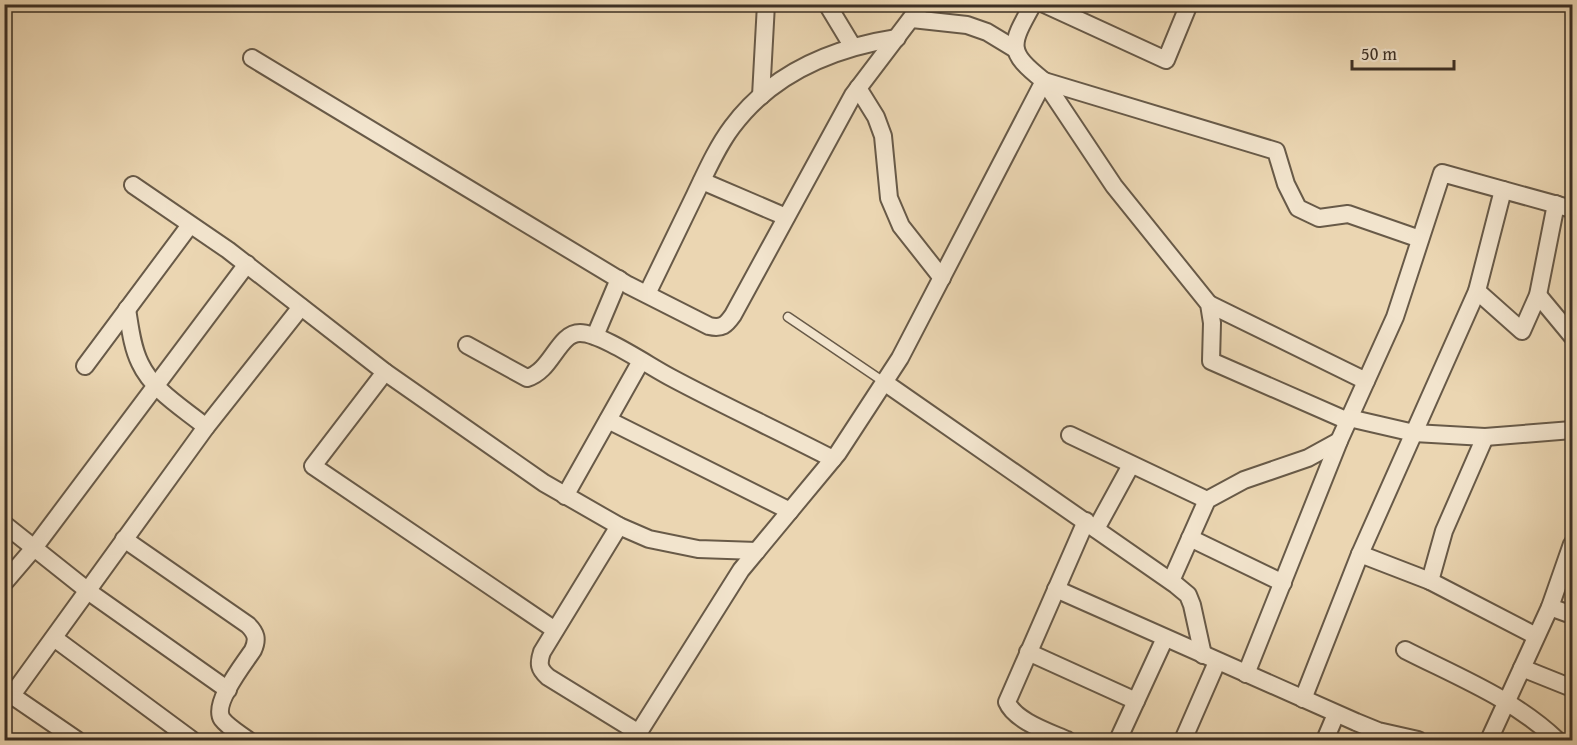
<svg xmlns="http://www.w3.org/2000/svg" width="1577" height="745" font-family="'Gentium Book Plus',serif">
	<rect width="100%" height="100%" fill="#ebd6b2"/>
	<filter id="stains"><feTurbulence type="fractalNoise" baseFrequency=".00333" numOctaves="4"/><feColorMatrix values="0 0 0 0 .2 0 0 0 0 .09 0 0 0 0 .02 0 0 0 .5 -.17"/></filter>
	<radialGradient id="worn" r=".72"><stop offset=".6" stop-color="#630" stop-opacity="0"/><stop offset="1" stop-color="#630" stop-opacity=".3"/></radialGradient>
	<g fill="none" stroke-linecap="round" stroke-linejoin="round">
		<defs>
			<path id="service" d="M788 317 884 382"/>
			<g id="minor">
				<path d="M827 4 853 47"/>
				<path d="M1044 4 1166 60 1189 4"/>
				<path d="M912 19 967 25 987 32 1015 49"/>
				<path d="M252 58 628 285 709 326C722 329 726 325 733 315L853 95 922 4"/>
				<path d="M1044 81 1114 186 1209 304 1212 323 1211 361 1348 421"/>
				<path d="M1044 81 1276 151 1286 184 1298 208 1319 218 1348 214 1420 239"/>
				<path d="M858 88 876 117 883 136 889 198 901 226 942 278"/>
				<path d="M761 96 766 4"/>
				<path d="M702 181 786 217"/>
				<path d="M133 185 228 250 385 372 544 483 619 526 649 539 698 549 757 551"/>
				<path d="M1477 291 1522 331 1538 295 1556 204"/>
				<path d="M647 294C663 261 679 228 695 195 706 172 717 147 732 127 772 73 833 48 897 38"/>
				<path d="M1538 295 1572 336"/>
				<path d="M1209 304 1366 381"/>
				<path d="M127 309C130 327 132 347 140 363 153 391 183 408 206 427"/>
				<path d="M595 336 619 279"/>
				<path d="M467 345 527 378C552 371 558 333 580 333 601 333 649 366 670 377 724 406 779 431 833 459"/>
				<path d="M85 366 190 225"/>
				<path d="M385 372 313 466 555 630"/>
				<path d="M884 382 1176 585 1188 595 1192 605 1203 655"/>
				<path d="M1349 418 1414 433 1485 437 1572 430"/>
				<path d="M608 420 790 511"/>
				<path d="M1070 435 1207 500"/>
				<path d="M565 496 641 361"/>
				<path d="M4 524 92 594 228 690"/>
				<path d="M619 526 542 652C538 664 539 669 548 677L639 733"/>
				<path d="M1096 529 1131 465"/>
				<path d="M1190 538 1283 583"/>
				<path d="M124 539 248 625C256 633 258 639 253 650 244 664 212 703 222 719 228 727 240 734 248 740"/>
				<path d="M1360 554 1430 581 1536 636"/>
				<path d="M1171 581 1207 500 1244 480 1308 458 1339 441"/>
				<path d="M1430 581 1444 531 1485 437"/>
				<path d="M4 583 34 548 247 264"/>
				<path d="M1056 589 1356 722 1378 731 1418 740"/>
				<path d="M1550 607 1572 615"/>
				<path d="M54 638 192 740"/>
				<path d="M1405 650C1458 677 1514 699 1557 740"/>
				<path d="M1028 652 1136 701"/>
				<path d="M1522 668 1572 688"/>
				<path d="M1246 674 1339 441 1395 317 1442 173 1572 209"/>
				<path d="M4 690 77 740"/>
				<path d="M12 695 206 427 301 307"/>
				<path d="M1303 699 1360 554 1477 291 1503 190"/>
				<path d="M634 740 741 570 838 453 900 358 1044 81C1006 51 1010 45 1033 4"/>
				<path d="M1067 740C1049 732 1015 721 1007 702L1086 521"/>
				<path d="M1118 740 1165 638"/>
				<path d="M1183 740 1217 662"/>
				<path d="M1325 740 1336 714"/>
				<path d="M1489 740 1550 607 1572 544"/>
			</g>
		</defs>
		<!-- service casing -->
		<use href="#service" stroke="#685a48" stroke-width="11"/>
		<!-- minor casing -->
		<use href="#minor" stroke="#685a48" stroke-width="20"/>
		<!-- service -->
		<use href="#service" stroke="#f2e4cd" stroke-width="8"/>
		<!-- minor -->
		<use href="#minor" stroke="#f2e4cd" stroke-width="16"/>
	</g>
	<!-- margin -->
	<rect width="1577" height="745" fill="none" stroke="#ebd6b2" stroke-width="24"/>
	<rect x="6" y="6" width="1565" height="733" fill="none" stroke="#3d3025" stroke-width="3"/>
	<rect x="12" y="12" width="1553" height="721" fill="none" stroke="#3d3025" stroke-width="1.5"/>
	<!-- scale -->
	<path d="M1352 60v9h102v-9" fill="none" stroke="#3d3025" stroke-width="3"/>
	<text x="1361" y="60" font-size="18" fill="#3d3025" stroke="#f2e4cd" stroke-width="4.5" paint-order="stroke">50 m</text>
	<rect width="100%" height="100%" filter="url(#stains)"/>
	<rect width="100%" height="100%" fill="url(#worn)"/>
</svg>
